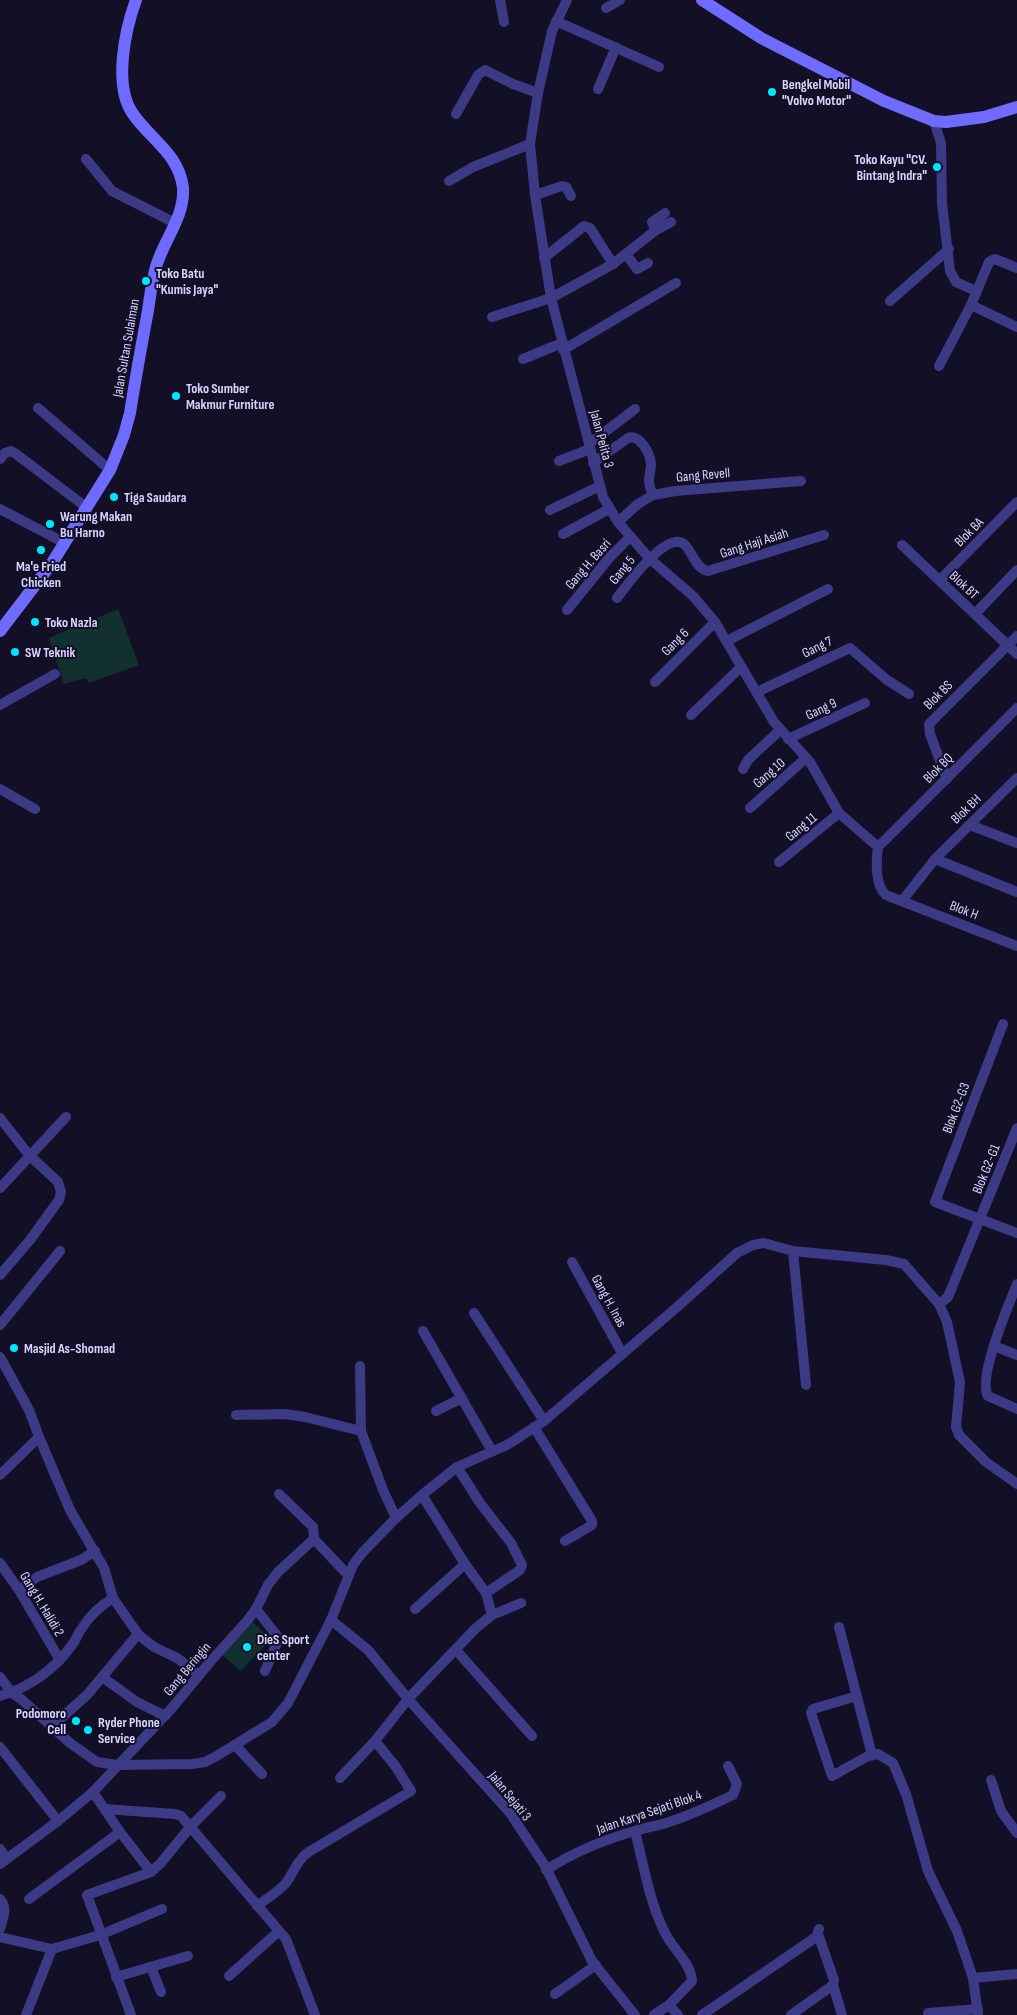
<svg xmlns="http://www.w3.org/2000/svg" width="1017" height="2015" font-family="'Sofia Sans Condensed',sans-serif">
	<rect width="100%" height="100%" fill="#130f26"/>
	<!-- green -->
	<g fill="#12302f">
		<path d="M118 609 139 665 89 683 86 678 64 684 49 638Z"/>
		<path d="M253 1622 271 1639 241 1671 222 1655Z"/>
	</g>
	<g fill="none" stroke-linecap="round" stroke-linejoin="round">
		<!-- minor -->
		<g stroke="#3d3a85" stroke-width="10">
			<path d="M500 0 504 22"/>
			<path d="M567 0 552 31 538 93 530 144 535 195 551 298 603 497 618 522 649 558 693 596 715 622 774 722 810 762 839 813 878 847"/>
			<path d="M606 8 620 0"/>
			<path d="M556 21 659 67"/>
			<path d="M598 89 616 47"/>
			<path d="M456 114 478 75 485 70 513 84 538 93"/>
			<path d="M934 121 941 143 942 203 950 271 956 282 976 291"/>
			<path d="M86 159 112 191 175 223"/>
			<path d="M449 181 473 167 530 144"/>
			<path d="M535 195 562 186 566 187 571 196"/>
			<path d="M656 230 652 222 665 213"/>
			<path d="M626 254 637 269 648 263"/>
			<path d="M544 258 584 226 590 228 613 264"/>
			<path d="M890 301 949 249"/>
			<path d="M971 305 1017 327"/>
			<path d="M492 317 551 298 613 264 656 230 671 222"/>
			<path d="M563 350 676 283"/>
			<path d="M523 359 562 343"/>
			<path d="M939 366 971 305 989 262 995 259 1017 268"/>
			<path d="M38 408 110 470"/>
			<path d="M589 444 635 409"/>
			<path d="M0 459 5 453 11 451 16 454 86 507"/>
			<path d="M559 461 590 449"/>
			<path d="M593 463 628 438C640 434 650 453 651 464 651 470 649 475 649 480 649 485 651 491 653 495"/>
			<path d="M0 509 65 543"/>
			<path d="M550 510 600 486"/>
			<path d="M618 522 638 504 653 495 675 491 801 481"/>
			<path d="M563 534 609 509"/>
			<path d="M902 545 1017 654"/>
			<path d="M940 580 1017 502"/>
			<path d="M617 598C626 586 668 528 685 545 693 553 696 569 708 571L824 535"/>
			<path d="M567 610 610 557 630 537"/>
			<path d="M975 614 1017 570"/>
			<path d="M727 641 828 589"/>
			<path d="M655 682 715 622"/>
			<path d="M757 692 850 648 887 680 909 694"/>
			<path d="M0 705 55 674"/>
			<path d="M691 715 741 667"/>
			<path d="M788 739 865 703"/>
			<path d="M743 769 748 760 780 730"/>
			<path d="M947 779 930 734 929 724 1017 636"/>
			<path d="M0 789 35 809"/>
			<path d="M750 808 806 758"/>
			<path d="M970 825 1017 843"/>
			<path d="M878 847 1017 708"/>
			<path d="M878 847C876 861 875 886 886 895L1017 946"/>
			<path d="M935 859 1017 892"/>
			<path d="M779 862 839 813"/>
			<path d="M902 901 935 859 1017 778"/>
			<path d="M1003 1024 935 1202 1017 1233"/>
			<path d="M0 1118 29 1155 58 1182 61 1192 59 1200 30 1240 0 1275"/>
			<path d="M0 1188 66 1117"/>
			<path d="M793 1251 806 1385"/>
			<path d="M572 1262 622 1353"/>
			<path d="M1017 1284C1009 1304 977 1379 988 1396L1017 1409"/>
			<path d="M939 1304 948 1297 1017 1128"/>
			<path d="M474 1313 544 1421"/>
			<path d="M0 1325 60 1251"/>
			<path d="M423 1331 492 1451"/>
			<path d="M994 1346 1017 1355"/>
			<path d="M0 1357 29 1410 39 1437 0 1475"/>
			<path d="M360 1366 361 1431 383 1490 396 1518"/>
			<path d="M436 1411 462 1398"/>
			<path d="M236 1415 285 1414 305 1417 361 1431"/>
			<path d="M534 1427 592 1521V1525L565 1541"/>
			<path d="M39 1437 70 1510 104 1568 113 1598 138 1634 145 1640 154 1647 177 1658 199 1675"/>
			<path d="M457 1467 480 1503 511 1543 522 1565 520 1570 486 1593"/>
			<path d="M279 1494 313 1527 314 1539 348 1575"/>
			<path d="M422 1495 465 1564 486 1593 492 1615"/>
			<path d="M0 1563 19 1590 60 1660"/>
			<path d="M19 1590 37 1577 81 1560 95 1551"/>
			<path d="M256 1609 278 1637 277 1643 265 1671"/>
			<path d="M415 1609 465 1564"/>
			<path d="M331 1620 368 1650 408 1699 510 1813 545 1866 592 1961 635 2015"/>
			<path d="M839 1627 872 1755"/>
			<path d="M456 1650 532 1736"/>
			<path d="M0 1677 12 1693 21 1699 70 1743 97 1762 117 1765 192 1764 205 1762 215 1757 272 1722 288 1703 331 1620 353 1565 362 1553 396 1518 422 1495 457 1467 507 1445 544 1421 676 1308 737 1253 753 1245 764 1243 793 1251 886 1260 904 1264 939 1304 947 1322 960 1382 956 1427 959 1435 986 1462 1017 1484"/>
			<path d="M102 1677 137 1702 165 1716"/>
			<path d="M0 1696C29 1688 55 1669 72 1645 76 1640 78 1633 82 1628 90 1615 100 1606 113 1598"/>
			<path d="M857 1696 813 1709 811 1713 832 1776 868 1756 878 1754 893 1763 906 1794 928 1871 957 1931 973 1978 978 2015"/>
			<path d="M51 1727 87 1695 138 1634"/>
			<path d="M235 1745 262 1774"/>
			<path d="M0 1747 58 1821"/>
			<path d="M340 1778 375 1741 408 1699 476 1628 492 1615 521 1603"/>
			<path d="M991 1780 1001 1811 1017 1833"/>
			<path d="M93 1792 120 1832 151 1872"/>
			<path d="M105 1809 175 1814 181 1816 286 1939 315 2015"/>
			<path d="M635 1831C643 1862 651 1911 668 1938 676 1952 691 1964 692 1981L669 2005 654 2015"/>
			<path d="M0 1849 7 1859"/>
			<path d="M0 1864 58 1821 93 1792 172 1708 210 1662 247 1621 256 1609 268 1585 278 1572 314 1539"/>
			<path d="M546 1870C574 1852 603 1840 635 1831 646 1827 658 1826 669 1822 691 1815 712 1805 733 1795L737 1784 728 1766"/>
			<path d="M0 1899C8 1908 3 1918 0 1929"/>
			<path d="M29 1899 120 1832"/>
			<path d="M257 1906C266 1899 278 1892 286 1883 294 1872 296 1862 307 1853L411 1791 396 1767 375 1741"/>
			<path d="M0 1937 52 1949 100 1935 162 1909"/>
			<path d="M151 1967 161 1992"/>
			<path d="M229 1976 279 1931"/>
			<path d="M116 1977 188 1956"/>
			<path d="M973 1978 1017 1974"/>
			<path d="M833 1985 842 2015"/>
			<path d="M555 1994 596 1965"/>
			<path d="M669 2005 678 2015"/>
			<path d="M928 2013 978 2009"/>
			<path d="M26 2015 52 1949"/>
			<path d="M131 2015 87 1895 151 1872 160 1864 191 1826 221 1796"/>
			<path d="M702 2015 816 1937 819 1929"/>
			<path d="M791 2015 833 1985 834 1980 818 1934"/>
		</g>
		<!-- secondary -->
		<g stroke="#6f6bff" stroke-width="12">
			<path d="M702 0 761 38 884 101 934 121 946 122 984 117 1017 107"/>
			<path d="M0 631 52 563 110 470 124 435 130 413C135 381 141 348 147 316 150 300 151 283 156 267 163 241 185 217 183 188 179 154 151 140 133 114 113 86 125 30 136 0"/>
		</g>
	</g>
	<!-- markers -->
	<g fill="#00e5ff" stroke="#130f26" stroke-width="2">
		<circle cx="772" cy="92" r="5"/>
		<circle cx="937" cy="167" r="5"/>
		<circle cx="146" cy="281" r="5"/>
		<circle cx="176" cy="396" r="5"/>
		<circle cx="114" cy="497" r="5"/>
		<circle cx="50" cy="524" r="5"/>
		<circle cx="41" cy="550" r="5"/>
		<circle cx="35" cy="622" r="5"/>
		<circle cx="15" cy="652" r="5"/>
		<circle cx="14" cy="1348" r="5"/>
		<circle cx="247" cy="1647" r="5"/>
		<circle cx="76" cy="1721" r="5"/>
		<circle cx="88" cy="1730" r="5"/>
	</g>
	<g text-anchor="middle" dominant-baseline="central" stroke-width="4" stroke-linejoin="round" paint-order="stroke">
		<!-- poi labels -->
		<g font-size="14" font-weight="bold" fill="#d9d4ff" stroke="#130f26" text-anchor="start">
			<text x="782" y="84">Bengkel Mobil<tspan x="782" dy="16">"Volvo Motor"</tspan></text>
			<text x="927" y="159" text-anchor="end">Toko Kayu "CV.<tspan x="927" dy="16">Bintang Indra"</tspan></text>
			<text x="156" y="273">Toko Batu<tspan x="156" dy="16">"Kumis Jaya"</tspan></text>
			<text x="186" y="388">Toko Sumber<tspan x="186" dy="16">Makmur Furniture</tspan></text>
			<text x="124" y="497">Tiga Saudara</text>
			<text x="60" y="516">Warung Makan<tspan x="60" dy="16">Bu Harno</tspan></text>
			<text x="41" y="566" text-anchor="middle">Ma'e Fried<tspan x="41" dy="16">Chicken</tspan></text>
			<text x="45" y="622">Toko Nazla</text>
			<text x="25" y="652">SW Teknik</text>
			<text x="24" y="1348">Masjid As-Shomad</text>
			<text x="257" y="1639">DieS Sport<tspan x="257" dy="16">center</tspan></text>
			<text x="66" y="1713" text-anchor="end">Podomoro<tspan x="66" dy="16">Cell</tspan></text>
			<text x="98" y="1722">Ryder Phone<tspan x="98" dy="16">Service</tspan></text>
		</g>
		<!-- street labels -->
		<g font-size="14" fill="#d9d4ff" stroke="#130f26">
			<text transform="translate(126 348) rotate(-80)">Jalan Sultan Sulaiman</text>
			<text transform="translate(602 439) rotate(75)">Jalan Pelita 3</text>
			<text transform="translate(703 475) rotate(-5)">Gang Revell</text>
			<text transform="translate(969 532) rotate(-45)">Blok BA</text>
			<text transform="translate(754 543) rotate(-18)">Gang Haji Asiah</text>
			<text transform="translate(588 564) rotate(-49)">Gang H. Basri</text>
			<text transform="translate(622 570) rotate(-51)">Gang 5</text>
			<text transform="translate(964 585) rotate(43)">Blok BT</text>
			<text transform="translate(675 642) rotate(-45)">Gang 6</text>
			<text transform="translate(817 647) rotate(-26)">Gang 7</text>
			<text transform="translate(938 695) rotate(-45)">Blok BS</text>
			<text transform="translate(821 709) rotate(-25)">Gang 9</text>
			<text transform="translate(938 768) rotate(-45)">Blok BQ</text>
			<text transform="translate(769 773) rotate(-41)">Gang 10</text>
			<text transform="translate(966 809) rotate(-44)">Blok BH</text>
			<text transform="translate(801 827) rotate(-39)">Gang 11</text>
			<text transform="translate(964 910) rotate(21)">Blok H</text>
			<text transform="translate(956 1108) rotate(-69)">Blok G2-G3</text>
			<text transform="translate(986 1169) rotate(-68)">Blok G2-G1</text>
			<text transform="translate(609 1301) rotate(61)">Gang H. Inas</text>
			<text transform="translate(42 1604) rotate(59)">Gang H. Halidi 2</text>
			<text transform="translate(187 1669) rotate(-50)">Gang Beringin</text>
			<text transform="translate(510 1796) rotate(51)">Jalan Sejati 3</text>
			<text transform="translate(649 1812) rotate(-19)">Jalan Karya Sejati Blok 4</text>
		</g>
	</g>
</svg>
